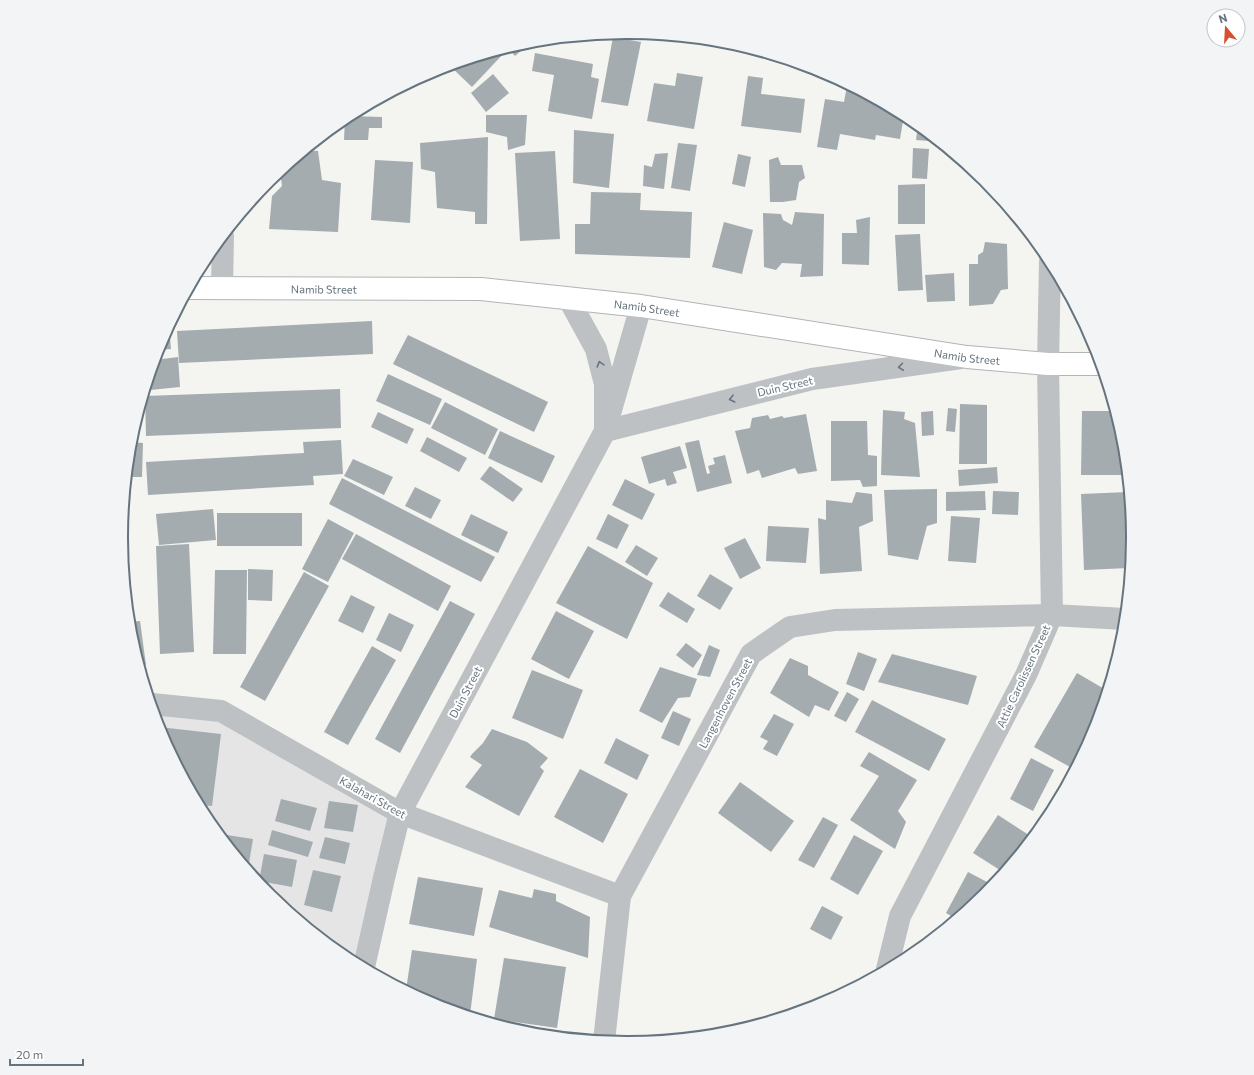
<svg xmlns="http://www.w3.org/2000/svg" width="1254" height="1075" font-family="Commissioner,sans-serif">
	<rect width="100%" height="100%" fill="#f4f4f0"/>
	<!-- built -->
	<path fill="#e4e5e4" d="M152 704 221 711 400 813 364 967 346 958 269 895 207 818 160 731Z"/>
	<!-- building -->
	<g fill="#a4acb0">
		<path d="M613 37 641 42 628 106 601 102Z"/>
		<path d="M532 41 515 56 508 48 529 42Z"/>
		<path d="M501 50 504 53 472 87 450 66Z"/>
		<path d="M535 53 593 64 591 77 599 79 592 119 548 111 554 75 532 71Z"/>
		<path d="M677 73 703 77 694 129 647 121 654 83 675 86Z"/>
		<path d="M493 74 509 93 486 112 471 93Z"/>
		<path d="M748 76 763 78 761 94 805 99 801 133 741 126Z"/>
		<path d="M847 86 851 87 904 115 900 139 876 135 875 140 840 134 837 150 817 147 825 99 844 102Z"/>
		<path d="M486 115H527L525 145 508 150 507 137 486 132Z"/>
		<path d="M349 116 382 117V128H369L368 140H344L345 118Z"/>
		<path d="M918 125 929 135V141L916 140Z"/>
		<path d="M574 130 614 134 609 188 573 183Z"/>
		<path d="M488 137 487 224H475V212L437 208 435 172 421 169 420 143Z"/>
		<path d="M678 143 697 145 690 191 671 188Z"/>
		<path d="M913 148 929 149 927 179 912 178Z"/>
		<path d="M306 150 318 151 322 180 341 183 338 232 269 229 272 196 282 186 281 178 277 174Z"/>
		<path d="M555 151 560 239 520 241 515 153Z"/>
		<path d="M668 153 664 189 643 186 644 165 652 167 655 154Z"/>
		<path d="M738 154 751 157 745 187 732 184Z"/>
		<path d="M778 157 781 165H802L805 178 799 182 796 200 783 202H770L769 160Z"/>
		<path d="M375 160 413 162 410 223 371 220Z"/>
		<path d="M925 184V224H898V185Z"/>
		<path d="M591 192 641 193 640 210 692 212 690 258 575 254V224H590Z"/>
		<path d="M795 212 824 214 823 276 800 277 802 264 782 263 776 270 764 267 763 213 781 214 783 220 792 225Z"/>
		<path d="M870 217 869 265 842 264V233H857L856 220Z"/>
		<path d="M724 222 753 230 742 274 712 267Z"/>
		<path d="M920 234 923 290 898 291 895 235Z"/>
		<path d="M985 242 1007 244 1008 289 1001 290 993 304 969 306V264H978V255L983 252Z"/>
		<path d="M954 273 955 301 927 302 925 275Z"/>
		<path d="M372 321 373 354 179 363 177 331Z"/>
		<path d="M169 327 171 349 158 350 160 344Z"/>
		<path d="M408 335 548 402 534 432 393 364Z"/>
		<path d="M178 357 180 387 150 390 149 379 155 360Z"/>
		<path d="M388 374 442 399 430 425 376 401Z"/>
		<path d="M340 389 341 428 146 436 145 396Z"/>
		<path d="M445 402 498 429 485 455 431 428Z"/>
		<path d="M960 404 987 405V464H959Z"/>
		<path d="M141 408V428H134Z"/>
		<path d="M948 408 957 409 955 432 946 431Z"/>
		<path d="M883 410 905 412 904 419 915 423 920 477 881 475Z"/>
		<path d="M933 411 934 435 922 436 921 412Z"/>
		<path d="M1082 411H1114L1123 439 1126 475H1081Z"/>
		<path d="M378 412 414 429 407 444 371 427Z"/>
		<path d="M806 414 817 471 798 474 795 468 762 478 759 470 747 474 735 431 750 428 752 418 768 415 770 419 782 416 784 418Z"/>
		<path d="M831 421H867L868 455 877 456V486L863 487 860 480 831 481Z"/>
		<path d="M500 431 555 456 542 483 488 458Z"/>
		<path d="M427 437 467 458 459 472 420 451Z"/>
		<path d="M341 440 343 474 313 476 314 485 148 495 146 462 304 453 303 442Z"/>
		<path d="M699 440 707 474 710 473 708 466 715 464 713 458 725 455 732 483 697 492 685 443Z"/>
		<path d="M131 442 143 443 142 477H128Z"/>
		<path d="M680 446 687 468 673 472 677 483 667 486 665 479 649 484 641 457Z"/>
		<path d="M353 459 393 477 384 495 344 476Z"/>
		<path d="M490 466 523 489 513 502 480 479Z"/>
		<path d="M997 467 998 483 959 486 958 470Z"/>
		<path d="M342 478 495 557 481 582 329 504Z"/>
		<path d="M625 479 655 494 642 520 612 505Z"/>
		<path d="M415 487 441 500 431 519 405 506Z"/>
		<path d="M937 489V523L927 526 918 560 888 555 884 490Z"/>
		<path d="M985 491 986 510 946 511V492Z"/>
		<path d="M993 491 1019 492 1018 515 992 514Z"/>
		<path d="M856 492 872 494 873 521 859 527 862 571 820 574 818 518 826 520V500L852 503Z"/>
		<path d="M1128 492 1132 543 1129 568 1084 570 1081 494Z"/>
		<path d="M213 509 216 540 159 545 156 514Z"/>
		<rect x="217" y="513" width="85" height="33"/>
		<path d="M471 514 508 532 498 553 461 535Z"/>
		<path d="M608 514 629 525 617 549 596 539Z"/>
		<path d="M951 516 980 518 976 563 948 561Z"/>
		<path d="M328 519 354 533 328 582 302 569Z"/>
		<path d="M768 526 809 528 806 563 766 561Z"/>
		<path d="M356 534 451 586 438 611 342 559Z"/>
		<path d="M745 538 761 568 740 579 724 548Z"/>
		<path d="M189 544 194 652 160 654 156 546Z"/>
		<path d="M636 545 658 558 647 576 625 562Z"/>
		<path d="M588 546 653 583 627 639 556 603Z"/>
		<path d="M248 569 273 570 272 601 248 600Z"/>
		<path d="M215 570H247L246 654H213Z"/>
		<path d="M304 572 329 586 265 701 240 687Z"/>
		<path d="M710 574 733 588 720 610 697 596Z"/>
		<path d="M668 592 695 609 687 623 659 606Z"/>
		<path d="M351 595 375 607 363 633 338 621Z"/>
		<path d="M450 601 475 614 400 753 375 739Z"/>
		<path d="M556 611 594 631 569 679 531 659Z"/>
		<path d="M389 613 414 625 401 652 376 640Z"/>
		<path d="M140 621 146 665H140L131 636 130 622Z"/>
		<path d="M686 643 702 655 693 668 676 655Z"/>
		<path d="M709 645 720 650 710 677 697 675Z"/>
		<path d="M372 646 396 660 348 745 324 732Z"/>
		<path d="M858 652 877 659 864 691 846 684Z"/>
		<path d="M892 654 977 676 968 705 878 682Z"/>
		<path d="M790 658 808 666V675L839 692 829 711 815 705 809 717 770 693Z"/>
		<path d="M660 667 697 679 690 697 678 698 662 723 639 711Z"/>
		<path d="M532 670 583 690 563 739 512 718Z"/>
		<path d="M1077 673 1106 690 1097 720 1070 767 1034 747Z"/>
		<path d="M847 692 859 699 846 722 834 716Z"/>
		<path d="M872 700 946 739 929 771 855 732Z"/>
		<path d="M673 711 691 719 679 746 661 738Z"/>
		<path d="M774 714 794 724 777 756 763 749 768 741 760 737Z"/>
		<path d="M159 727 221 734 212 806 200 805Z"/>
		<path d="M492 729 527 742 548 758 540 767 544 771 519 816 465 787 482 765 470 757 472 754 483 743Z"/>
		<path d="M616 738 649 755 637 780 604 763Z"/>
		<path d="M869 752 917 780 898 811 906 822 895 849 850 820 879 776 860 766Z"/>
		<path d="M1031 758 1054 770 1033 811 1010 799Z"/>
		<path d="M580 769 628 794 603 843 554 817Z"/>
		<path d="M740 782 794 821 771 852 718 813Z"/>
		<path d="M281 799 317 808 310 831 275 821Z"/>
		<path d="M329 801 358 805 353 832 324 828Z"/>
		<path d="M998 815 1032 837 1003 872 973 853Z"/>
		<path d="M823 817 838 825 814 868 798 860Z"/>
		<path d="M272 830 313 842 308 857 268 845Z"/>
		<path d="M220 834 253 839 248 869Z"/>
		<path d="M854 835 883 851 858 895 830 879Z"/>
		<path d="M325 837 350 843 345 864 319 858Z"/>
		<path d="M264 854 297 860 292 887 259 881Z"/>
		<path d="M313 870 341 876 332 912 304 905Z"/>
		<path d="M968 872 993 885 984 895 956 919 946 913Z"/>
		<path d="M418 877 483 888 474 936 409 924Z"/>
		<path d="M534 889 556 894V901L590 917 588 958 489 927 499 890 532 898Z"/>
		<path d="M822 906 843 917 831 940 810 929Z"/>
		<path d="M412 950 477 959 470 1015 433 1004 406 990Z"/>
		<path d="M504 958 566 967 557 1028 494 1019Z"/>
	</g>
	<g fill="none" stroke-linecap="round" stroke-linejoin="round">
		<defs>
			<g id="secondary">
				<path id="s1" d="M190 288 481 289 641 306 967 357 1048 364H1100"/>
			</g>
		</defs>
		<!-- secondary casing -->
		<use href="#secondary" stroke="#b0b5b8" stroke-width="24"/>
		<!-- street -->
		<g stroke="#bdc1c4" stroke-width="22">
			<path d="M222 288 223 236"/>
			<path d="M568 298 596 349 605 384V431L812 379 961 358"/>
			<path d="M152 704 221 711 400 813 620 896"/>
			<path d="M364 967 384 878 400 813 605 431 641 306"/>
			<path d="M887 969 900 916 1026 675 1052 615 1048 364 1050 261"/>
			<path d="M604 1041 620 896 751 654 790 627 835 620 1052 615 1125 619"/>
		</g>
		<!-- secondary -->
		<use href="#secondary" stroke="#fff" stroke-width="22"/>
	</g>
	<!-- one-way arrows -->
	<defs><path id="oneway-chevron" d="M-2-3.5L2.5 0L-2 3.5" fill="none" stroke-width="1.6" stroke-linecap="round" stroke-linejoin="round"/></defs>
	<g stroke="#65747f">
		<use href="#oneway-chevron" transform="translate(600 364) rotate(-106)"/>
		<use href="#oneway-chevron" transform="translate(901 367) rotate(172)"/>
		<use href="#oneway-chevron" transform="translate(732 399) rotate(166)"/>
	</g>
	<g text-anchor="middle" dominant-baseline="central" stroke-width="4" stroke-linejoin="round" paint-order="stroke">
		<!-- street labels -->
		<g font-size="11" fill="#65747f" stroke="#fff">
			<text stroke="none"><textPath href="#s1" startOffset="134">Namib Street</textPath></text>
			<text stroke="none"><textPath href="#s1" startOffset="458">Namib Street</textPath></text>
			<text stroke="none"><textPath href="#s1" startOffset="782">Namib Street</textPath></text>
			<text transform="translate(785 386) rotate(-13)">Duin Street</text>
			<text transform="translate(1023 676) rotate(-65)">Attie Carolissen Street</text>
			<text transform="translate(465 692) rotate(-62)">Duin Street</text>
			<text transform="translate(725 703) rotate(-62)">Langenhoven Street</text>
			<text transform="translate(373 797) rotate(29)">Kalahari Street</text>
		</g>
	</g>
	<!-- crop -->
	<path d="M0 0H1254V1075H0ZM626 39H628A498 498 0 0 1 1126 537V538A498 498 0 0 1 628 1036H626A498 498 0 0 1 128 538V537A498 498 0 0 1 626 39Z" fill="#f3f4f5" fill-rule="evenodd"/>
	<path fill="none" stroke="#65747f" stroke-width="2" d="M626 39H628A498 498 0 0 1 1126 537V538A498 498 0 0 1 628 1036H626A498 498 0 0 1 128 538V537A498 498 0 0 1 626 39Z"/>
	<!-- north arrow -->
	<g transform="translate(1226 28) rotate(342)"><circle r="19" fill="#ffffff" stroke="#c1c7cc"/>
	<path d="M0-3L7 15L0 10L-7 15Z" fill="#d55030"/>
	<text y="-6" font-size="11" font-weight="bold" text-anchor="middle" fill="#65747f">N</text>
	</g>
	<!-- scale -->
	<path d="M10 1059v6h73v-6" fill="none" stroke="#65747f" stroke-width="2"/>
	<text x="16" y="1059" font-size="12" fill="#65747f" stroke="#ffffff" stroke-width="3" paint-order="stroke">20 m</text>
</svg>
